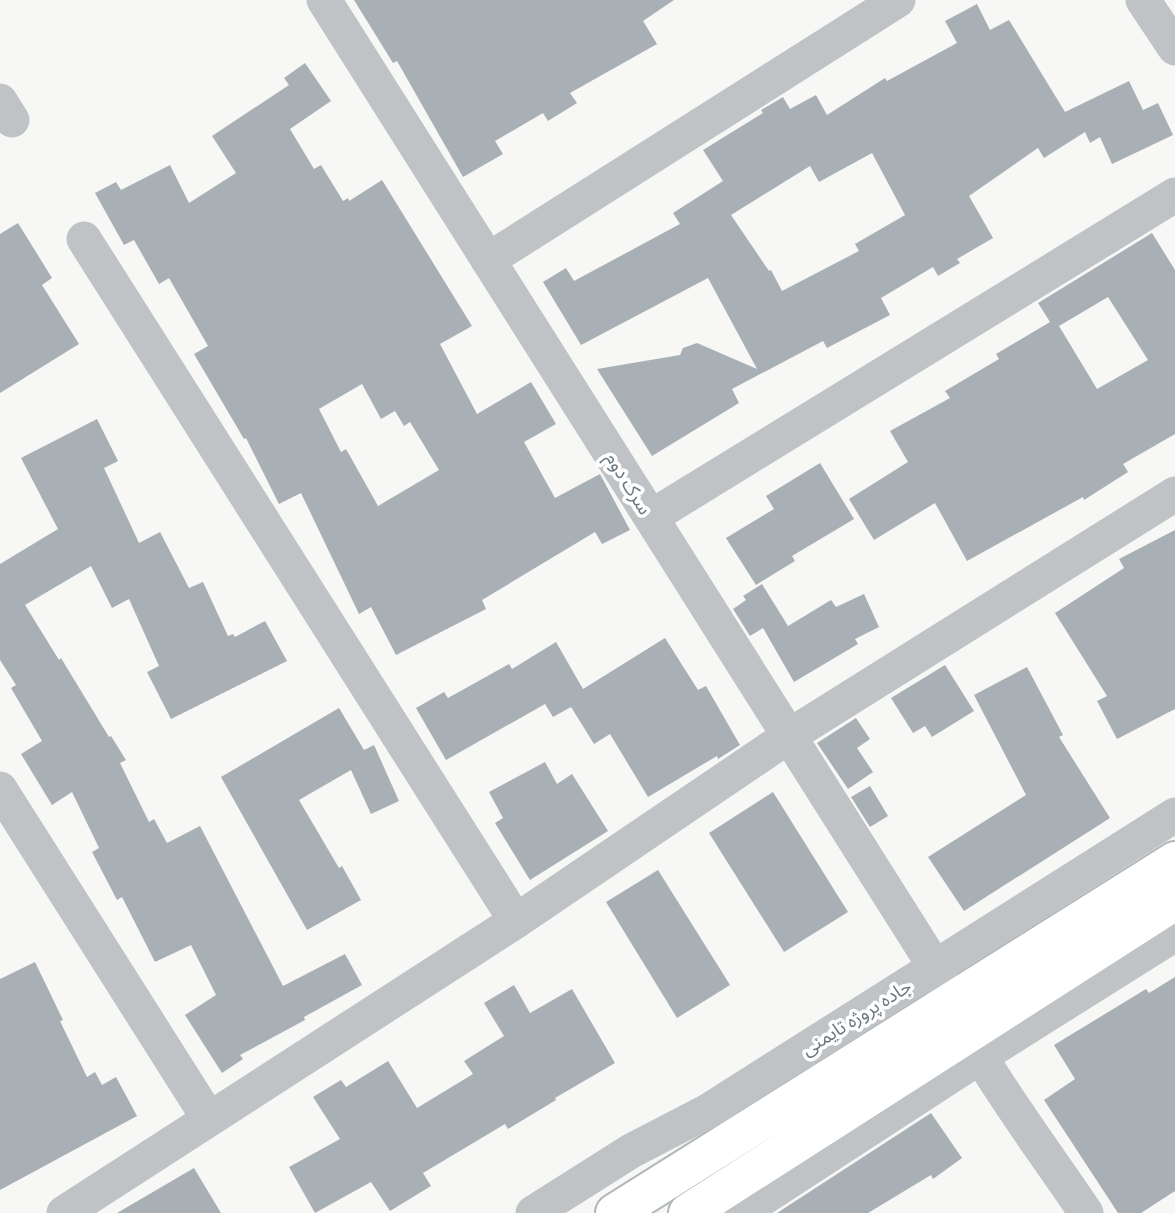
<svg xmlns="http://www.w3.org/2000/svg" width="1175" height="1213" font-family="'PT Sans Narrow','Noto Sans Arabic',sans-serif">
	<rect width="100%" height="100%" fill="#f7f7f5"/>
	<!-- building -->
	<g fill="#a9b0b5" fill-rule="evenodd">
		<path d="M354 0H674L643 21 657 44 570 93 577 103 548 121 543 113 495 141 503 154 463 177 397 61 393 63Z"/>
		<path d="M977 4 990 30 1009 20 1065 112 1129 81 1143 110 1158 103 1173 135 1112 164 1100 137 1090 143 1085 132 1044 158 1038 148 969 196 993 238 957 259 960 263 938 276 933 267 881 298 890 315 827 348 823 341 732 389 739 403 652 456 597 369 680 355 683 348 697 343 757 369 708 278 581 345 543 282 566 268 574 281 680 224 673 213 723 181 703 150 763 113 761 110 783 97 790 109 816 95 827 115 885 78 887 81 957 43 945 21ZM872 153 905 215 855 244 859 251 782 291 771 270 769 271 731 215 810 166 819 182Z"/>
		<path d="M305 63 331 101 290 129 314 169 321 165 343 201 348 198 349 201 382 180 472 326 440 344 477 414 531 382 556 424 524 442 555 498 600 474 630 530 602 544 595 532 482 600 486 609 396 655 371 607 359 614 301 493 279 504 246 438 244 439 194 354 208 346 169 278 159 284 134 240 124 245 95 193 116 182 121 190 170 165 189 203 236 173 212 136 289 85 284 78ZM362 384 381 419 395 411 404 426 410 422 439 470 378 506 346 449 341 452 319 409Z"/>
		<path d="M18 223 52 278 42 285 79 344 0 393V234Z"/>
		<path d="M1152 233 1175 270V434L1123 464 1128 472 1084 500 1083 497 967 561 935 503 874 540 849 499 908 462 890 431 950 398 945 391 999 359 996 354 1050 322 1038 303ZM1108 297 1148 360 1097 389 1059 326Z"/>
		<path d="M97 419 118 461 104 468 139 543 160 532 189 588 203 582 228 636 233 634 235 637 265 621 287 661 171 719 147 672 159 666 129 599 112 608 91 566 25 605 59 660 61 658 109 737 111 736 126 760 120 763 149 822 154 819 167 843 200 826 283 986 345 954 362 985 304 1017 305 1020 240 1055 243 1059 222 1073 185 1015 216 995 191 945 155 962 122 897 117 900 92 852 99 848 72 792 52 805 21 754 42 741 11 688 16 685 0 660V564L58 529 21 458Z"/>
		<path d="M820 463 854 519 792 556 795 561 756 585 726 538 774 509 766 496Z"/>
		<path d="M1175 530V709L1117 739 1097 701 1107 696 1055 613 1124 568 1119 559Z"/>
		<path d="M762 584 788 626 831 600 836 607 864 594 879 627 855 639 858 644 794 682 763 628 750 636 733 609 746 600 743 596Z"/>
		<path d="M665 638 698 690 706 686 740 745 718 759 717 756 648 797 610 734 594 744 571 707 553 717 545 704 446 760 416 708 444 692 448 698 509 664 512 669 556 642 583 689Z"/>
		<path d="M945 665 974 711 932 737 925 726 913 733 891 698Z"/>
		<path d="M1027 667 1063 735 1059 737 1110 818 964 911 928 857 1026 795 974 695Z"/>
		<path d="M339 708 364 750 374 745 399 801 371 814 351 770 299 800 339 868 342 866 361 900 307 930 221 777Z"/>
		<path d="M856 718 870 739 857 748 873 772 848 789 817 743Z"/>
		<path d="M545 762 557 784 572 774 608 831 530 880 495 823 503 818 489 792Z"/>
		<path d="M870 786 888 816 870 827 851 797Z"/>
		<path d="M773 792 848 912 784 952 709 833Z"/>
		<path d="M658 870 730 985 677 1018 606 902Z"/>
		<path d="M35 962 63 1020 60 1021 87 1077 95 1072 102 1085 116 1077 137 1116 0 1190V979Z"/>
		<path d="M1175 977V1191L1141 1213H1118L1044 1100 1075 1079 1054 1045 1146 989 1149 993Z"/>
		<path d="M514 985 530 1013 572 989 615 1063 555 1098 556 1100 508 1129 505 1124 423 1173 431 1186 390 1211 371 1182 315 1213 289 1167 340 1139 313 1097 341 1080 346 1087 388 1061 417 1108 473 1074 464 1061 504 1036 484 1003Z"/>
		<path d="M931 1113 962 1158 933 1179 931 1175 868 1213H777Z"/>
		<path d="M194 1168 221 1213H117Z"/>
	</g>
	<g fill="none" stroke-linecap="round" stroke-linejoin="round">
		<defs>
			<g id="major">
				<path d="M615 1213 1175 861"/>
				<path d="M688 1213 1175 901"/>
			</g>
		</defs>
		<!-- major casing -->
		<use href="#major" stroke="#b2b7ba" stroke-width="42"/>
		<!-- minor -->
		<g stroke="#bfc3c6" stroke-width="35">
			<path d="M324 0 935 967C971 1056 1033 1134 1086 1213"/>
			<path d="M1143 0 1175 48"/>
			<path d="M0 101 12 120"/>
			<path d="M84 239 516 921"/>
			<path d="M488 260 898 0"/>
			<path d="M651 517 1175 195"/>
			<path d="M0 789 209 1119"/>
			<path d="M64 1213 516 921 789 736 1175 494"/>
			<path d="M533 1213 631 1151 708 1111 1175 815"/>
			<path d="M740 1213 981 1056 1175 934"/>
		</g>
		<!-- major -->
		<use href="#major" stroke="#fff" stroke-width="38"/>
	</g>
	<g text-anchor="middle" dominant-baseline="central" stroke-width="7" stroke-linejoin="round" paint-order="stroke">
		<!-- street labels -->
		<g font-size="19" fill="#697983" stroke="#fff">
			<text transform="translate(629 483) rotate(58)">سرک دوم</text>
			<text transform="translate(856 1017) rotate(-32)">جاده پروژه تایمنی</text>
		</g>
	</g>
</svg>
